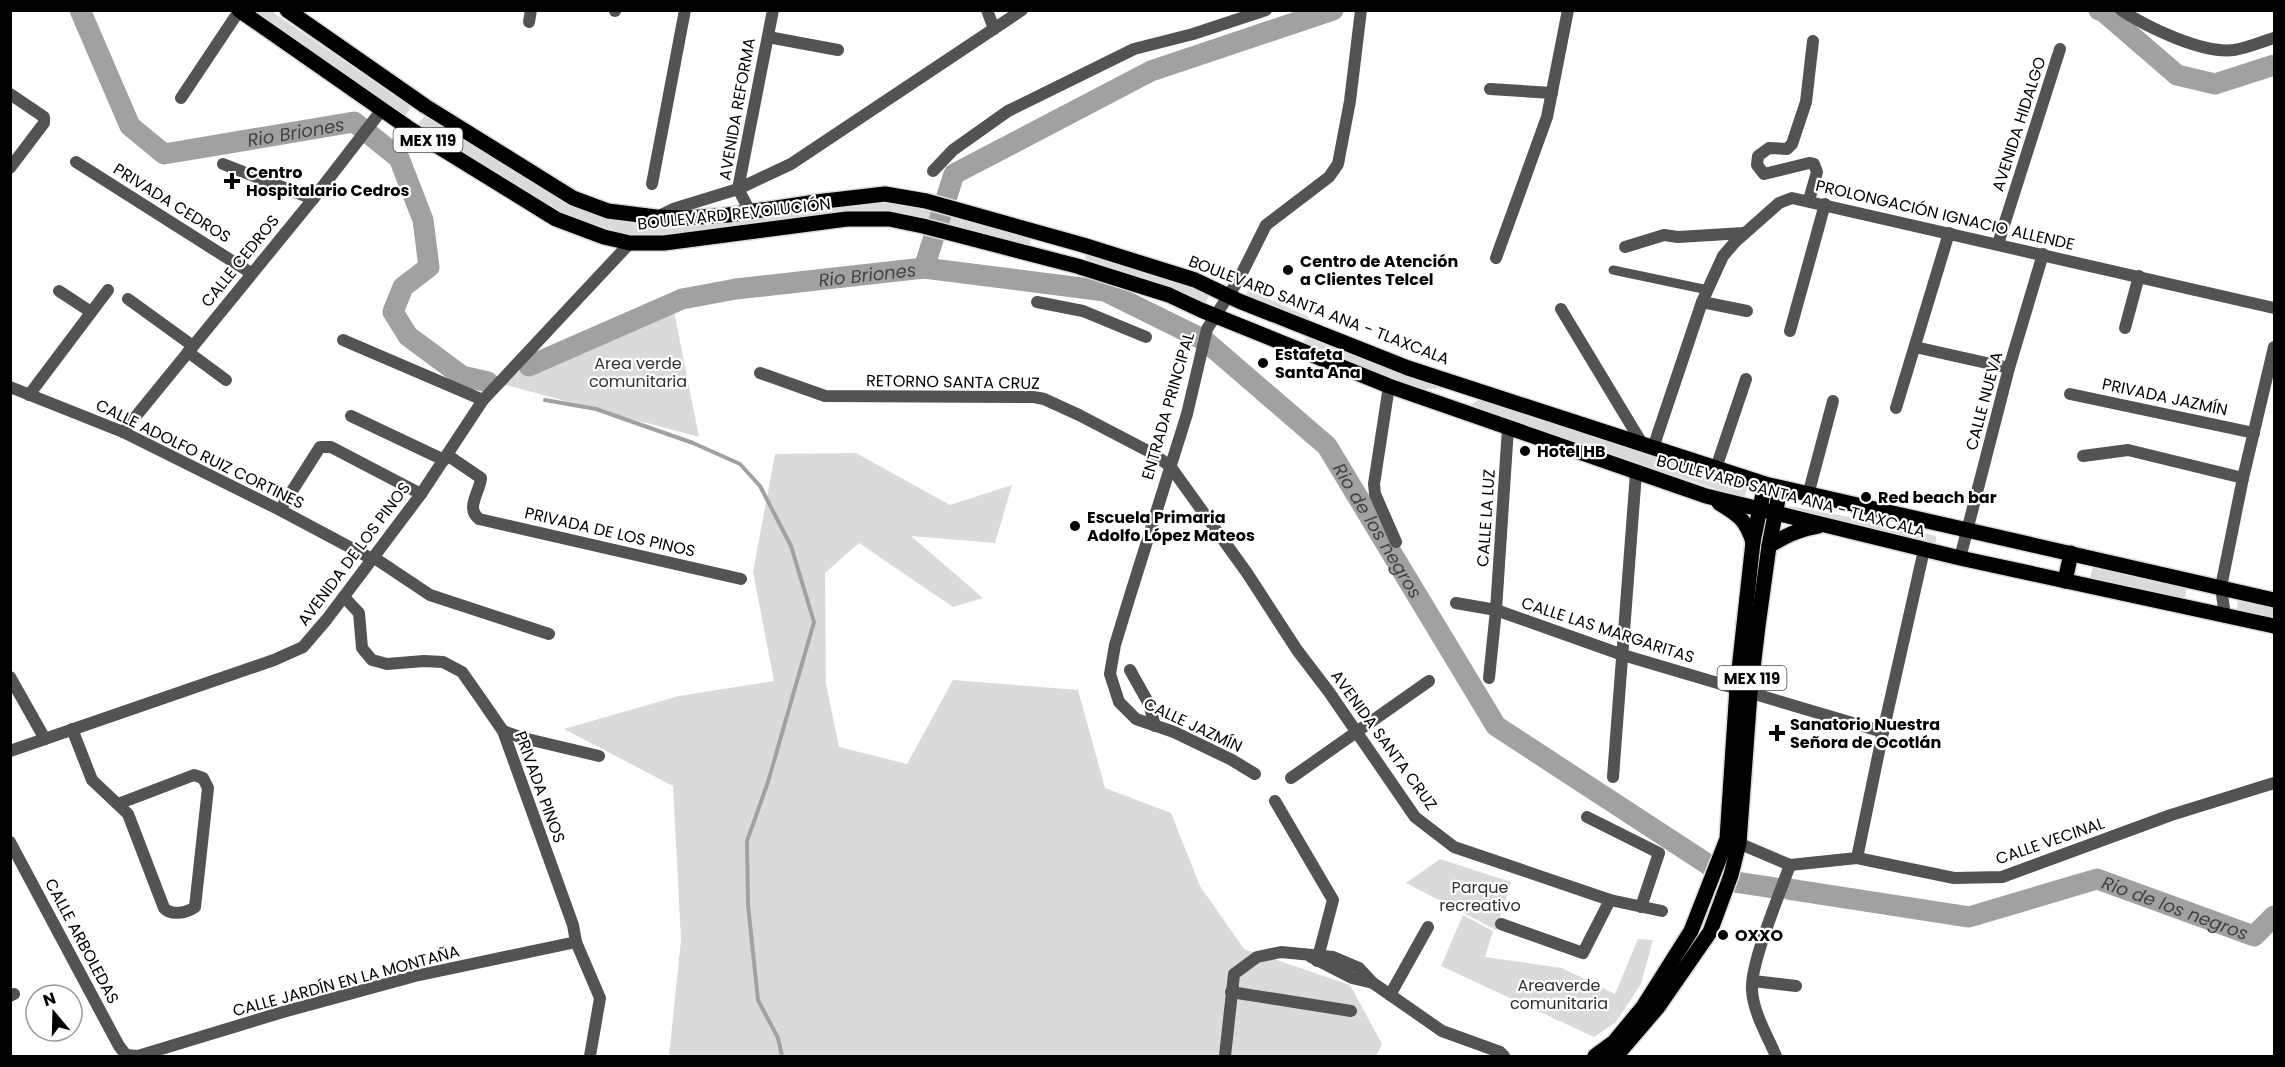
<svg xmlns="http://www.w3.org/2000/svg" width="2285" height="1067" font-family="Poppins,sans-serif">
	<rect width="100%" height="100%" fill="#fff"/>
	<!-- green -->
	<g fill="#dadada">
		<path d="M246 11H271L411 107 403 119Z"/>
		<path d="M427 113 568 199 638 219 884 197 1033 232 1028 252 904 220 705 234 629 235 559 213 416 127Z"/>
		<path d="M1086 253C1128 265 1169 277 1209 295L1206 303 1168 286 1088 260 1085 259Z"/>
		<path d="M1248 290 1307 316 1317 328 1244 299Z"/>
		<path d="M673 306 699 437 502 384 508 376Z"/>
		<path d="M1307 338 1444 388 1417 390 1299 345Z"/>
		<path d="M1481 398 1639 452 1749 484 1744 498 1466 408Z"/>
		<path d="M856 453 950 505 1012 485 995 543 911 536 983 598 953 607 859 543 825 573 826 684 839 747 907 764 953 680 1078 690 1105 788 1171 813 1200 886 1244 949 1350 985 1382 1044 1376 1056H669L681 940 673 786 564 729 679 696 774 681 753 572 775 454Z"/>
		<path d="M1789 506 1889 524 1936 536V545L1787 509Z"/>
		<path d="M2093 566 2187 586 2185 599 2090 578Z"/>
		<path d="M2238 599 2274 608V619L2237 611Z"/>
		<path d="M1440 859 1511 882 1496 930 1406 883Z"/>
		<path d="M1463 915 1493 931 1485 957 1562 968 1615 994 1638 939 1653 940 1641 984 1616 1022 1594 1037 1441 966Z"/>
	</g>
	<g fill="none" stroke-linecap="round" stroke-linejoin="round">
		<!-- stream -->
		<path stroke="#a1a1a1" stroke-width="4" d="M545 400 596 409 693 443 740 464 760 486 791 546 814 622 768 782 747 841 748 905 758 1000 778 1038 782 1056"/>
		<!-- river -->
		<g stroke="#a1a1a1" stroke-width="21">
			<path id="s1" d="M80 10 130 126 164 154 354 122 399 158 423 220 429 267 403 287 393 312 408 336 462 376 488 382"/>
			<path d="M2099 10 2104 12 2177 75 2215 84 2274 65"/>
			<path id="s2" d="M924 268 1105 291 1204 340 1327 446 1496 726 1735 882 1775 888"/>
			<path id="s3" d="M529 366 682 299 736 289 924 268 954 174 1151 71 1333 10"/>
			<path id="s4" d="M1788 889 1969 917 2097 879 2254 936 2274 916"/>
		</g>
		<defs>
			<g id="primary">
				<path d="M239 10 410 129 556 219 604 237 630 243H664L847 219H889L923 226 1077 266 1169 295 1201 310 1389 386 1706 496 1960 558 2274 626"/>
				<path d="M287 10 425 106 573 198 608 211 656 217 687 218 728 215 816 202 885 194 926 201 1083 245 1195 280 1239 301 1408 368 1765 484 2274 600"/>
				<path d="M1719 503C1739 515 1746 520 1753 542"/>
				<path d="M1769 546C1785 536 1799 529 1818 526"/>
				<path d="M2065 581 2071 553"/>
				<path d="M1595 1056 1614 1042 1643 1007 1691 931 1727 839 1737 688 1753 542 1765 484"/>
				<path d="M1616 1056 1658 1007 1710 932 1731 875 1739 843 1750 693 1758 626 1769 546 1780 489"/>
			</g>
		</defs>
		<!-- primary casing -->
		<use href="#primary" stroke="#dbdbdb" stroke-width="18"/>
		<!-- pedestrian -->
		<path stroke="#535353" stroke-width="9" d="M1613 270 1708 290"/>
		<!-- minor -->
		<g stroke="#535353" stroke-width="12">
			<path d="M987 10 994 29"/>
			<path d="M2121 10C2147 27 2202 54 2234 50 2247 48 2261 42 2274 38"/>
			<path d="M615 11V10"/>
			<path d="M529 22 531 10"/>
			<path d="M768 37 838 50"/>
			<path d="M1490 89 1552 93"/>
			<path d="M10 94 44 117V123L10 168"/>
			<path d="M181 98 239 11"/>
			<path d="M76 162 251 273"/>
			<path d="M223 164 313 199"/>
			<path d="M933 171 953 150 1008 111 1134 49 1193 34 1266 10"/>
			<path d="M652 184 685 10"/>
			<path d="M1809 200 1817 172 1814 164 1809 163 1764 174 1757 165 1758 156 1769 148 1787 149 1792 144 1806 102 1813 41"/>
			<path d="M750 211 738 189 773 10"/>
			<path d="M657 217 673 209 738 189 791 164 1022 10"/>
			<path d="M1998 244 2060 49"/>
			<path d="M1625 247 1664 235 1678 237 1744 233"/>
			<path d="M1496 258 1547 117 1568 10"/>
			<path d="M59 291 91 312"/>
			<path d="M128 299 193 346"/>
			<path d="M1037 302 1083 311 1146 337"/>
			<path d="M1702 302 1747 311"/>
			<path d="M1561 309 1643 445"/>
			<path d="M2125 328 2139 276"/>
			<path d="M1790 331 1825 204"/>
			<path d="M343 340 483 400"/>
			<path d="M1915 347 2009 368"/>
			<path d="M188 352 226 380"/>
			<path d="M760 373 825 396 1034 397 1044 399 1079 415 1150 452 1170 466 1247 573 1297 650 1329 692 1415 817 1454 847 1610 900 1662 911"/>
			<path d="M1389 386 1374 484 1375 494 1396 542"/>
			<path d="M10 387 123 432 280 510 372 559"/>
			<path d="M2070 394 2254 433"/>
			<path d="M29 395 108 290"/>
			<path d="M1896 408 1949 233"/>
			<path d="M351 416 444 460"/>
			<path d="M123 432 313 199 381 111"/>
			<path d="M1653 448 1702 302 1723 256 1735 242 1779 203 1792 198 2274 308"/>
			<path d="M447 455 481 478C480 492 465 508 479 519L741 579"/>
			<path d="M2083 456 2128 450 2243 478"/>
			<path d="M1716 468 1746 379"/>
			<path d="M1808 495 1833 401"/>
			<path d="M280 510 320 447H331L421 494"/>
			<path d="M373 557 430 595 549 634"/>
			<path d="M1960 558 2009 368 2043 254"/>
			<path d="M344 597 359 613 362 648 372 660 387 664 424 661 443 662 462 672 481 699 503 731 573 925 576 942 600 998 590 1056"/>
			<path d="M1456 603 1496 610 1623 655 1883 732"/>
			<path d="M2225 616 2221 587 2243 478 2274 347"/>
			<path d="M1130 670 1149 704 1155 726"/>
			<path d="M10 677 45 739"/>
			<path d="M1489 678 1496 610 1508 428"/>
			<path d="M72 729 92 780 128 814 164 908C171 916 187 913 195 907L208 788 203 778 194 775 118 804"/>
			<path d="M503 731 523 738 599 756"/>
			<path d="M10 751 274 660 303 647 327 619 421 494 483 400 630 243"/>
			<path d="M1255 774 1232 760 1174 732 1136 719 1119 702 1110 674 1115 645 1129 599 1187 414 1207 329 1239 279 1266 225 1329 177 1338 164 1350 101 1361 10"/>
			<path d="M1613 777 1636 473"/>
			<path d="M1291 778 1429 681"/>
			<path d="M1275 801 1333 900 1317 961"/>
			<path d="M1587 817 1659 853 1641 907"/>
			<path d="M1731 840 1790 865 1857 858 1954 878 2002 877 2171 815 2274 783"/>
			<path d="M10 842 119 1046 126 1055 138 1056 283 1012 415 976 576 942"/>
			<path d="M1857 858 1883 732 1924 550"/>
			<path d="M1501 924 1583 953 1610 900"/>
			<path d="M1311 957 1352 978 1373 983"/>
			<path d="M1753 981 1796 986"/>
			<path d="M1231 992 1351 1011"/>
			<path d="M1390 995 1428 927"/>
			<path d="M10 996 14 994"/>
			<path d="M1225 1056 1234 974 1257 957 1281 952 1333 957 1359 968 1373 983 1442 1031 1500 1052 1504 1056"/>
			<path d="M1776 1056C1768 1037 1753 1012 1752 990 1750 964 1780 893 1790 865"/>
		</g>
		<!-- primary -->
		<use href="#primary" stroke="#000" stroke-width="15"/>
	</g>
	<!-- markers -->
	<g fill="#000" stroke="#fff" stroke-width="2">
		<path d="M229 172h6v6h6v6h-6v6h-6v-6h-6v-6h6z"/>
		<circle cx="1288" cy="270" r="6"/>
		<circle cx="1263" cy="363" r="6"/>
		<circle cx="1525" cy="451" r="6"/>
		<circle cx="1866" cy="497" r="6"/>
		<circle cx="1075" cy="526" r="6"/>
		<path d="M1774 724h6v6h6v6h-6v6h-6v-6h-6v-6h6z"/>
		<circle cx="1723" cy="935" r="6"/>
	</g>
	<g text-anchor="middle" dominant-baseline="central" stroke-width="4.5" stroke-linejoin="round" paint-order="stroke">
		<!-- shield labels -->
		<g fill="#fff" stroke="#4c4c4c" stroke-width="1.5">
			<rect x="393.5" y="128" width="69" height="24" rx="4.5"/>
			<rect x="1717.5" y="666" width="69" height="24" rx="4.5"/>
		</g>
		<g font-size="15" font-weight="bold" fill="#000">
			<text x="428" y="140">MEX 119</text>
			<text x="1752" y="678">MEX 119</text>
		</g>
		<!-- street labels -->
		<g font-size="16" fill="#000" stroke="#fff">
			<text transform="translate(737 109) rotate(-80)">AVENIDA REFORMA</text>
			<text transform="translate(2019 124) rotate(-72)">AVENIDA HIDALGO</text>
			<text transform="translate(172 203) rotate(32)">PRIVADA CEDROS</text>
			<text transform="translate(734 214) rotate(-6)">BOULEVARD REVOLUCIÓN</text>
			<text transform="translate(1945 215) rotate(13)">PROLONGACIÓN IGNACIO ALLENDE</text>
			<text transform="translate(240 261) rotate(-51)">CALLE CEDROS</text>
			<text transform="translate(1319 310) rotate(21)">BOULEVARD SANTA ANA - TLAXCALA</text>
			<text transform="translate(953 382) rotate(1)">RETORNO SANTA CRUZ</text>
			<text transform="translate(2165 397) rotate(12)">PRIVADA JAZMÍN</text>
			<text transform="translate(1984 401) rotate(-75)">CALLE NUEVA</text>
			<text transform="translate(1168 406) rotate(-74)">ENTRADA PRINCIPAL</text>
			<text transform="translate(200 454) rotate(26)">CALLE ADOLFO RUIZ CORTINES</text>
			<text transform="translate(1791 496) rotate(15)">BOULEVARD SANTA ANA - TLAXCALA</text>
			<text transform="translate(1486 518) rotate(-86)">CALLE LA LUZ</text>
			<text transform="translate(610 532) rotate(13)">PRIVADA DE LOS PINOS</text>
			<text transform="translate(354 554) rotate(-53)">AVENIDA DE LOS PINOS</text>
			<text transform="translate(1608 630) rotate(18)">CALLE LAS MARGARITAS</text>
			<text transform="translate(1193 725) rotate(25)">CALLE JAZMÍN</text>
			<text transform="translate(1384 740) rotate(54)">AVENIDA SANTA CRUZ</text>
			<text transform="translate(540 787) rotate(70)">PRIVADA PINOS</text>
			<text transform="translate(2050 841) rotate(-19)">CALLE VECINAL</text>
			<text transform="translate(82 941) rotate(62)">CALLE ARBOLEDAS</text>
			<text transform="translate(346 981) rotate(-15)">CALLE JARDÍN EN LA MONTAÑA</text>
		</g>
		<!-- poi labels -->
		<g font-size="16" font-weight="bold" fill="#000" stroke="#fff" text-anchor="start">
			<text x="246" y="172">Centro<tspan x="246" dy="18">Hospitalario Cedros</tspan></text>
			<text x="1300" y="261">Centro de Atención<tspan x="1300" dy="18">a Clientes Telcel</tspan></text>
			<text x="1275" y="354">Estafeta<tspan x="1275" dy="18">Santa Ana</tspan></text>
			<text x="1537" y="451">Hotel HB</text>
			<text x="1878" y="497">Red beach bar</text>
			<text x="1087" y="517">Escuela Primaria<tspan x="1087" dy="18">Adolfo López Mateos</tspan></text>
			<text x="1790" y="724">Sanatorio Nuestra<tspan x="1790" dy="18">Señora de Ocotlán</tspan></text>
			<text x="1735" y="935">OXXO</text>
		</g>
		<!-- park labels -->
		<g font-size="16" fill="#313131" stroke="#fff">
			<text x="638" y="363">Area verde<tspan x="638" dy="18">comunitaria</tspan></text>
			<text x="1480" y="887">Parque<tspan x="1480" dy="18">recreativo</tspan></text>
			<text x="1559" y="985">Areaverde<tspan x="1559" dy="18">comunitaria</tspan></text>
		</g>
		<!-- water labels -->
		<g font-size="18" font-style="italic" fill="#424242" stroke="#fff">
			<text stroke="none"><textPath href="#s1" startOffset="304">Rio Briones</textPath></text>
			<text stroke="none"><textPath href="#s3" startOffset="354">Rio Briones</textPath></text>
			<text stroke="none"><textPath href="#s2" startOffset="554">Rio de los negros</textPath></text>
			<text stroke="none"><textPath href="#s4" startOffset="400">Rio de los negros</textPath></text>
		</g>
	</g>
	<!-- border -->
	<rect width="2285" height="1067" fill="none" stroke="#000000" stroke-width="24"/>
	<!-- north arrow -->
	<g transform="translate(54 1013) rotate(341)"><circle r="28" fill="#ffffff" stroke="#999999" stroke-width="1.5"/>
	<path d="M0-4.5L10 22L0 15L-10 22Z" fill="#000000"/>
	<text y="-9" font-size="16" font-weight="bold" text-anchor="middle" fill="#000000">N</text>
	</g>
</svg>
